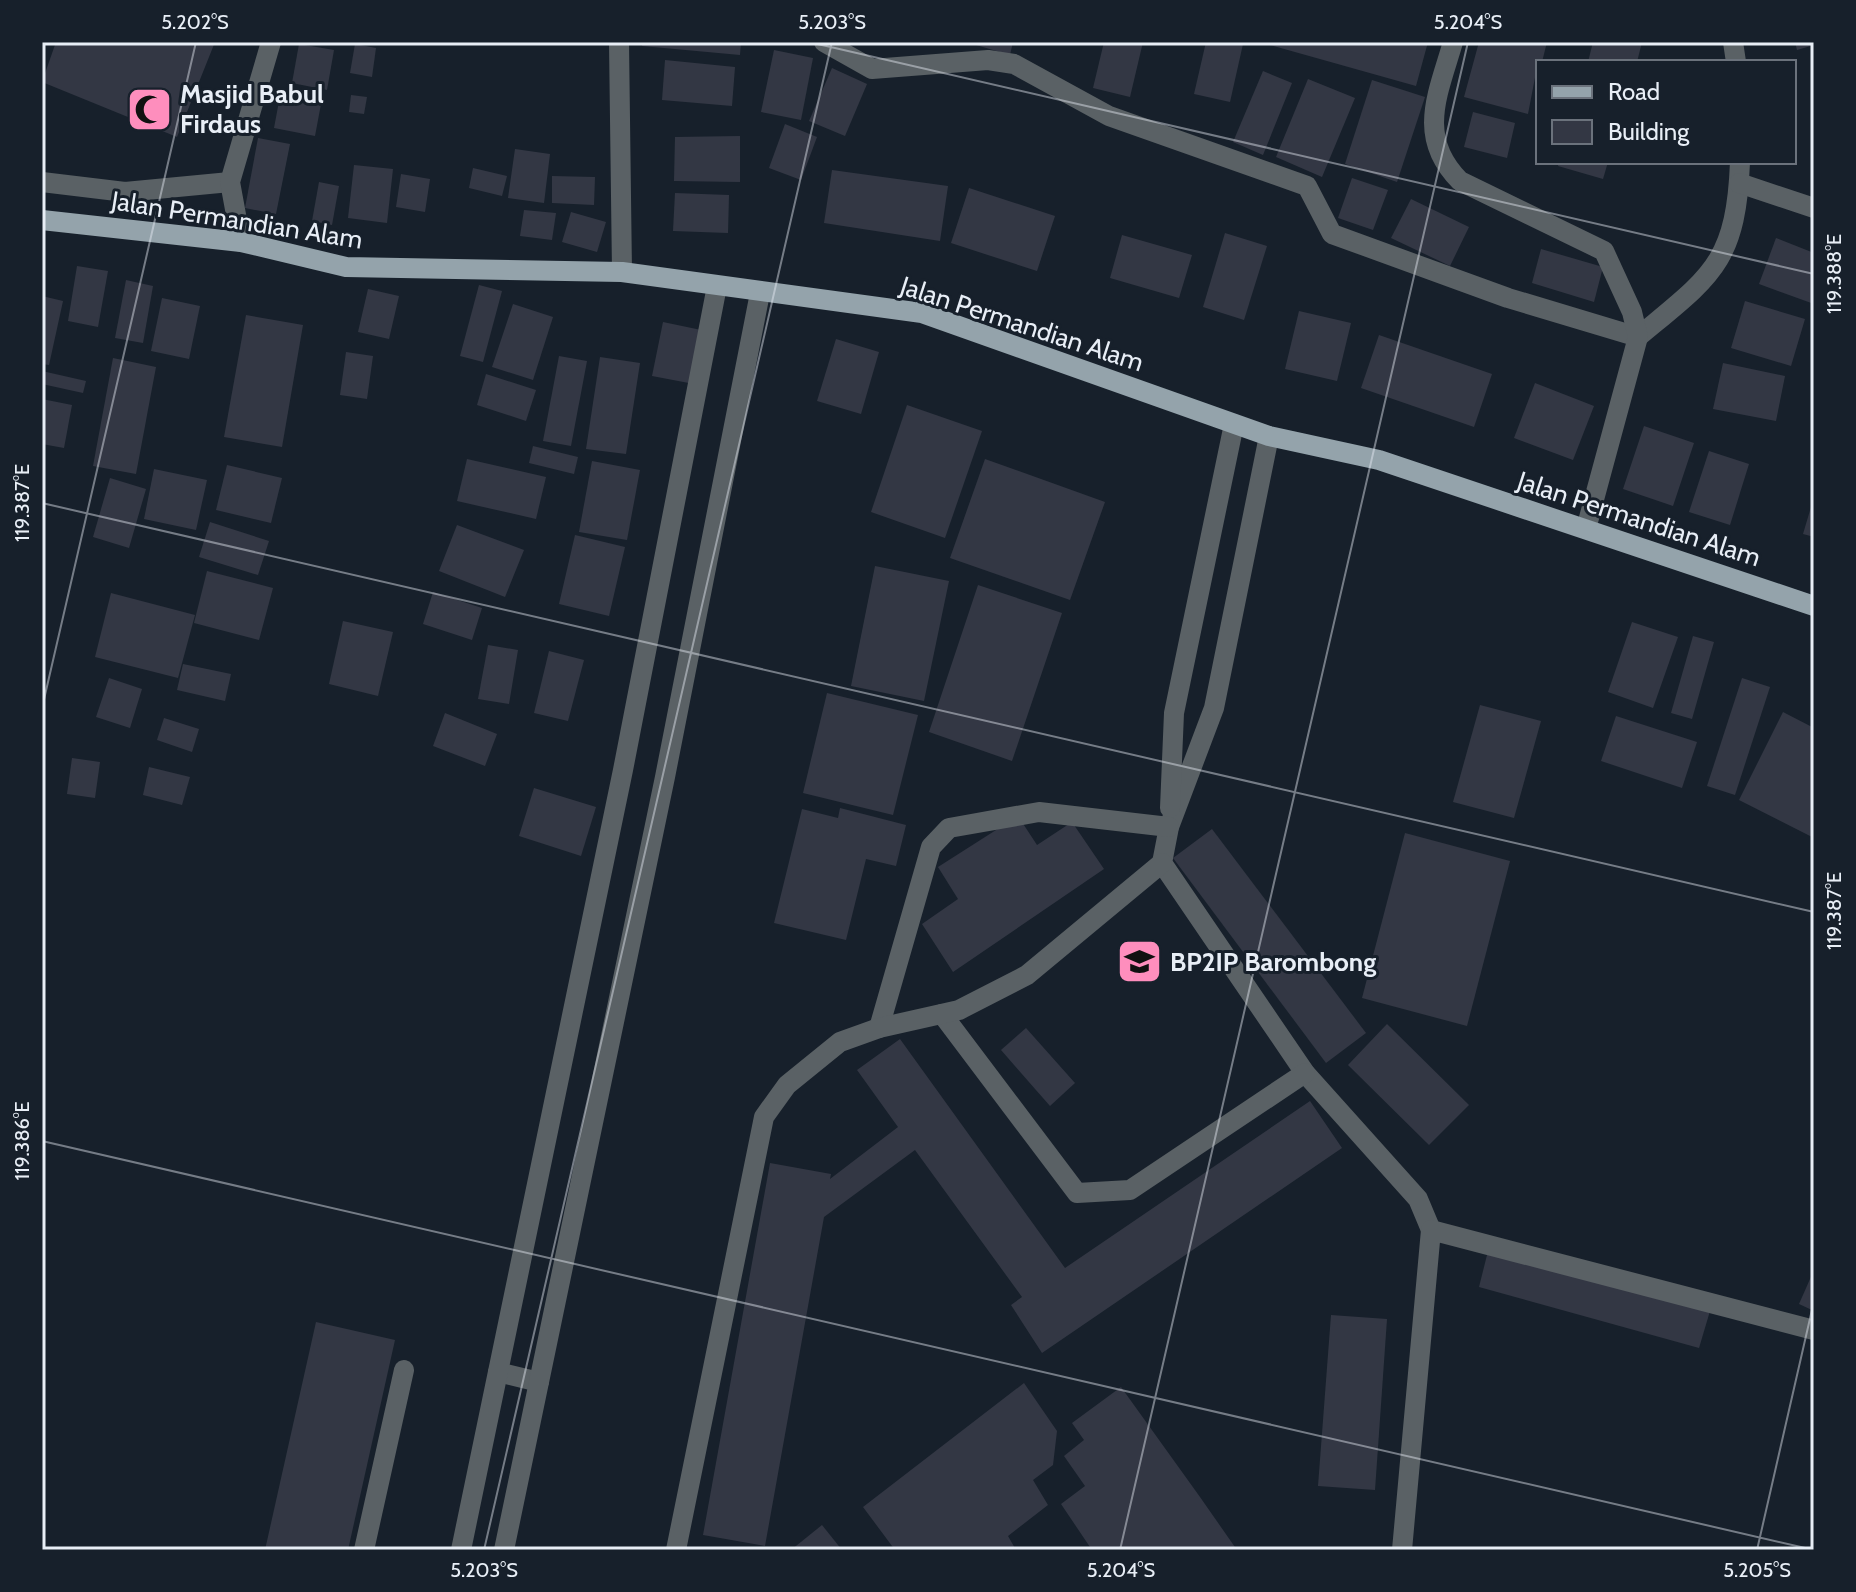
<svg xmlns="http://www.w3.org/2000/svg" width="1856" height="1592" font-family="Cabin,sans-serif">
	<rect width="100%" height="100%" fill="#17202b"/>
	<!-- building -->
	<g fill="#333744">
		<path d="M56 42H215L177 137 42 82Z"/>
		<path d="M643 42H741L740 55 642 46Z"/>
		<path d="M966 42H1013L1010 55Z"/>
		<path d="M1104 42H1143L1130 97 1093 88Z"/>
		<path d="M1206 42 1243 44 1230 102 1194 94Z"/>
		<path d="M1259 42H1428L1416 86Z"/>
		<path d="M1479 42H1547L1542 62H1538L1528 114 1464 97Z"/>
		<path d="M1593 42H1642L1637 62H1588Z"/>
		<path d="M1795 42H1814V45L1797 50Z"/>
		<path d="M299 44 334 50 327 90 292 83Z"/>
		<path d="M355 44 376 48 372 77 350 73Z"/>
		<path d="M774 50 813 58 801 120 761 112Z"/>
		<path d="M665 60 735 67 732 106 662 100Z"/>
		<path d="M832 68 867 84 845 136 809 121Z"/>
		<path d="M1263 71 1292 83 1263 155 1233 142Z"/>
		<path d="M1308 79 1355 98 1322 177 1276 157Z"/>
		<path d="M1372 80 1425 97 1397 182 1345 164Z"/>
		<path d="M351 95 367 97 364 114 349 112Z"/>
		<path d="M280 96 321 104 315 136 274 128Z"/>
		<path d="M1473 112 1515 123 1507 158 1464 147Z"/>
		<path d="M785 124 817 137 801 180 769 168Z"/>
		<path d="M740 136V182L674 181 675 137Z"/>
		<path d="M258 138 290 144 276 214 245 208Z"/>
		<path d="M515 149 550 154 544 203 508 198Z"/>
		<path d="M1559 162H1608L1603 179 1558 166Z"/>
		<path d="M354 165 393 169 387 223 348 218Z"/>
		<path d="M473 168 507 176 502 196 469 188Z"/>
		<path d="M832 170 948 186 940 241 824 223Z"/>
		<path d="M401 174 430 179 425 212 396 207Z"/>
		<path d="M552 176 595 177 594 205 552 203Z"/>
		<path d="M1352 178 1388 190 1373 230 1338 218Z"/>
		<path d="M319 182 339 186 332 225 312 221Z"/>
		<path d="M969 188 1055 216 1037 271 951 243Z"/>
		<path d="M675 193 729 195 728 233 673 231Z"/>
		<path d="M1411 199 1469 227 1450 266 1391 238Z"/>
		<path d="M524 210 556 213 552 240 520 236Z"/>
		<path d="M571 212 606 222 597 252 562 242Z"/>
		<path d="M1225 233 1267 246 1244 320 1203 307Z"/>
		<path d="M1122 235 1192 255 1179 298 1110 278Z"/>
		<path d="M1776 238 1814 253V304L1759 284Z"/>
		<path d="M1541 249 1603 267 1594 302 1532 283Z"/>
		<path d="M77 266 108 271 98 327 68 321Z"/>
		<path d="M126 280 153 286 143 343 115 338Z"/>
		<path d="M479 285 502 291 483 362 460 356Z"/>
		<path d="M368 289 399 296 389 339 358 332Z"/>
		<path d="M42 296 63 301 49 365 42 364Z"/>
		<path d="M162 298 200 306 189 359 151 351Z"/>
		<path d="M1745 301 1805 319 1791 366 1731 348Z"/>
		<path d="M513 304 553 317 533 380 492 367Z"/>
		<path d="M1299 311 1351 323 1337 381 1285 369Z"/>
		<path d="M246 315 303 325 282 447 224 437Z"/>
		<path d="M663 322 706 331 694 384 652 376Z"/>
		<path d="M1379 335 1492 374 1474 427 1361 388Z"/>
		<path d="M836 339 879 352 861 414 817 401Z"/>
		<path d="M346 352 373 356 367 399 340 395Z"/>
		<path d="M559 356 587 361 571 446 543 441Z"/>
		<path d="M600 357 640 363 626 454 586 449Z"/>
		<path d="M113 358 156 367 136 474 93 466Z"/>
		<path d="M1723 363 1785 376 1776 421 1713 409Z"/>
		<path d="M42 371 86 381 83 393 42 384Z"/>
		<path d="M486 374 536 390 526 421 477 405Z"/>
		<path d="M1535 383 1594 406 1573 460 1514 438Z"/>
		<path d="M42 399 72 405 64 448 42 444Z"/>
		<path d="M907 405 982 431 945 538 871 512Z"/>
		<path d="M1644 426 1694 443 1673 506 1623 489Z"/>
		<path d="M533 446 578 457 574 474 529 463Z"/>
		<path d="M1709 451 1749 464 1730 525 1689 512Z"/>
		<path d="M467 459 546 477 536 519 457 501Z"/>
		<path d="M985 459 1105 502 1070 600 950 558Z"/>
		<path d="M592 461 640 470 627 540 579 532Z"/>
		<path d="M227 465 282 478 271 523 216 510Z"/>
		<path d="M154 469 207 480 196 530 144 519Z"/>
		<path d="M110 478 146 489 129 548 93 537Z"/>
		<path d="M1814 497V537L1803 534Z"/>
		<path d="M210 522 269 541 258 575 199 557Z"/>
		<path d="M457 525 524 550 505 597 439 571Z"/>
		<path d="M575 535 625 547 609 616 559 604Z"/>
		<path d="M875 566 949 581 924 701 851 686Z"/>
		<path d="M207 571 273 588 259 640 194 623Z"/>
		<path d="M978 585 1062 613 1012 761 929 732Z"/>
		<path d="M433 592 482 608 472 640 423 624Z"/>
		<path d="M111 593 195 615 178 678 95 657Z"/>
		<path d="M343 621 393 632 378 696 329 684Z"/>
		<path d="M1632 622 1678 637 1653 708 1608 692Z"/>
		<path d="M1693 636 1714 642 1692 719 1671 713Z"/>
		<path d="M488 645 518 650 509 704 478 699Z"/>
		<path d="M549 651 584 660 568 721 534 713Z"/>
		<path d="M183 664 231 674 225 701 177 690Z"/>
		<path d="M109 678 142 689 130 728 96 717Z"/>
		<path d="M1742 678 1770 687 1735 795 1707 786Z"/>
		<path d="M827 693 918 715 893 815 803 793Z"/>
		<path d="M1480 705 1541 721 1514 818 1453 802Z"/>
		<path d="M1783 712 1814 728V838L1739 800Z"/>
		<path d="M445 713 497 734 485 766 433 746Z"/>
		<path d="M1616 716 1697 742 1682 788 1601 761Z"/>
		<path d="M164 718 199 729 192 752 157 740Z"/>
		<path d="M72 758 100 762 95 798 67 794Z"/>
		<path d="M149 767 190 777 182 805 143 795Z"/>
		<path d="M534 788 596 807 581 856 519 836Z"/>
		<path d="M840 808 906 825 896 866 866 859 846 940 774 923 802 809 838 818Z"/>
		<path d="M1018 816 1037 845 1072 822 1104 869 953 972 922 924 958 899 938 867Z"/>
		<path d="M1212 829 1366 1033 1326 1063 1173 858Z"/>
		<path d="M1405 833 1510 861 1467 1026 1362 998Z"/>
		<path d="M1387 1024 1469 1105 1429 1145 1348 1065Z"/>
		<path d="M1026 1028 1075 1083 1050 1106 1001 1050Z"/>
		<path d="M900 1039 1065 1268 1310 1101 1342 1148 1042 1353 1011 1305 1022 1297 915 1150 824 1217 765 1546 703 1535 770 1163 831 1174 830 1179 898 1127 857 1070Z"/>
		<path d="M1488 1251 1710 1311 1699 1348 1479 1287Z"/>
		<path d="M1814 1270V1311L1799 1304Z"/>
		<path d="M1331 1315 1387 1319 1375 1490 1318 1486Z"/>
		<path d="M316 1322 395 1340 348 1550H265Z"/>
		<path d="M1024 1383 1057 1431 1053 1465 1033 1480 1048 1505 1008 1536 1016 1550H895L863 1507Z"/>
		<path d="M1121 1387 1200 1497 1237 1550H1092L1061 1504 1085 1486 1064 1456 1084 1440 1072 1423Z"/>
		<path d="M822 1525 842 1550H791Z"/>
	</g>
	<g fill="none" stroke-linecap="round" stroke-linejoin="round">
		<!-- minor -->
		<g stroke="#5a6165" stroke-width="20">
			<path d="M619 42 622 272"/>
			<path d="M824 42 872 69 988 60 1014 64 1109 116 1307 186 1332 234 1508 298 1638 337C1711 276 1736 264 1740 162"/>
			<path d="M1453 42C1438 94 1416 137 1460 181L1604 251 1632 312 1638 337 1586 529"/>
			<path d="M1733 42 1736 62"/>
			<path d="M42 182 125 192 230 182"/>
			<path d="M1739 183 1814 208"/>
			<path d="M241 242 230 182 271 42"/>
			<path d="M1269 436 1214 708 1169 827 1162 863 1305 1073 1418 1199 1431 1230"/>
			<path d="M1170 808 1174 713 1234 424"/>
			<path d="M942 1014 1077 1193 1130 1190 1305 1073"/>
			<path d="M879 1028 931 847 949 828 1039 812 1169 827"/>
			<path d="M498 1372 539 1382"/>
			<path d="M364 1550 404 1370"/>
			<path d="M461 1550 623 770 717 286"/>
			<path d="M504 1550 665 777 760 293"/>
			<path d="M676 1550 764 1117 787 1085 840 1042 879 1028 959 1010 1027 975 1162 863"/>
			<path d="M1402 1550 1431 1230 1814 1330"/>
		</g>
		<!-- major -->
		<path stroke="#94a3ab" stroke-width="20" d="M42 220 241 242 346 267 622 272 922 313 1269 436 1379 460 1814 606"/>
	</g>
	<!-- ticks -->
	<path fill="none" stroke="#e8eef6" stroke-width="2" stroke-opacity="0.45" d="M809 42 1814 274M42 503 1814 912M42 708 196 42M42 1141 1814 1550M484 1550 832 42M1120 1550 1468 42M1757 1550 1814 1301"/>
	<!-- icons -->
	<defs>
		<symbol id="mosque-square" viewBox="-11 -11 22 22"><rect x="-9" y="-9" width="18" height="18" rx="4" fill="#fe8ebd" stroke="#17202b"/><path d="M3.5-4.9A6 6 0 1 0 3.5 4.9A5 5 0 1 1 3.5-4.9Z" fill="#111"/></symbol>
		<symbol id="university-square" viewBox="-11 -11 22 22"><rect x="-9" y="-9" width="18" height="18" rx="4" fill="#fe8ebd" stroke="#17202b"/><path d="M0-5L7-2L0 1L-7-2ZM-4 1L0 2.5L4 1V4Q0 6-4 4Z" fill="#111"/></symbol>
	</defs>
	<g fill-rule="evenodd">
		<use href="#mosque-square" x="124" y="84" width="51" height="51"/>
		<use href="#university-square" x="1114" y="936" width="51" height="51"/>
	</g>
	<g text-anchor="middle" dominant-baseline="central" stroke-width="6" stroke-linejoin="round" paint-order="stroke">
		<!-- poi labels -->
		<g font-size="26" font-weight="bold" fill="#e8eef6" stroke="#17202b" text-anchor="start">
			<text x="180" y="94">Masjid Babul<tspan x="180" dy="30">Firdaus</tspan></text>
			<text x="1170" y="962">BP2IP Barombong</text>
		</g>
		<!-- street labels -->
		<g font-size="26" fill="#e8eef6" stroke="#17202b">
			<text transform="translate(237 220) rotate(9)">Jalan Permandian Alam</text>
			<text transform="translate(1022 324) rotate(18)">Jalan Permandian Alam</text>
			<text transform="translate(1639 519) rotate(18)">Jalan Permandian Alam</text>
		</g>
	</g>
	<!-- border -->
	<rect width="1856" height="1592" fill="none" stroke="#17202b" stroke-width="88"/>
	<!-- legend -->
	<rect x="1536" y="60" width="260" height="104" fill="#17202b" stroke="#6b727c" stroke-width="2"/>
	<rect x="1552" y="86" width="40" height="12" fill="#94a3ab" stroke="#6b727c" stroke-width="2"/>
	<text x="1608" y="100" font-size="24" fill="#e8eef6">Road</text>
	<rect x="1552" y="120" width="40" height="24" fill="#333744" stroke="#6b727c" stroke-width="2"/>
	<text x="1608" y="140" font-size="24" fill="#e8eef6">Building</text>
	<rect x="44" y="44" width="1768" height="1504" fill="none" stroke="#e8eef6" stroke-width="3"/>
	<g font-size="20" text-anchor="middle" fill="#e8eef6">
		<text x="195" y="29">5.202°S</text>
		<text x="832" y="29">5.203°S</text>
		<text x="1468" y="29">5.204°S</text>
		<text transform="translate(1834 274) rotate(-90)" y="7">119.388°E</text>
		<text transform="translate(22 503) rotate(-90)" y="7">119.387°E</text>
		<text transform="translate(1834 911) rotate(-90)" y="7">119.387°E</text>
		<text transform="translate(22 1141) rotate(-90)" y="7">119.386°E</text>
		<text x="484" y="1577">5.203°S</text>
		<text x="1121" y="1577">5.204°S</text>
		<text x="1757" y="1577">5.205°S</text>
	</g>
</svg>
